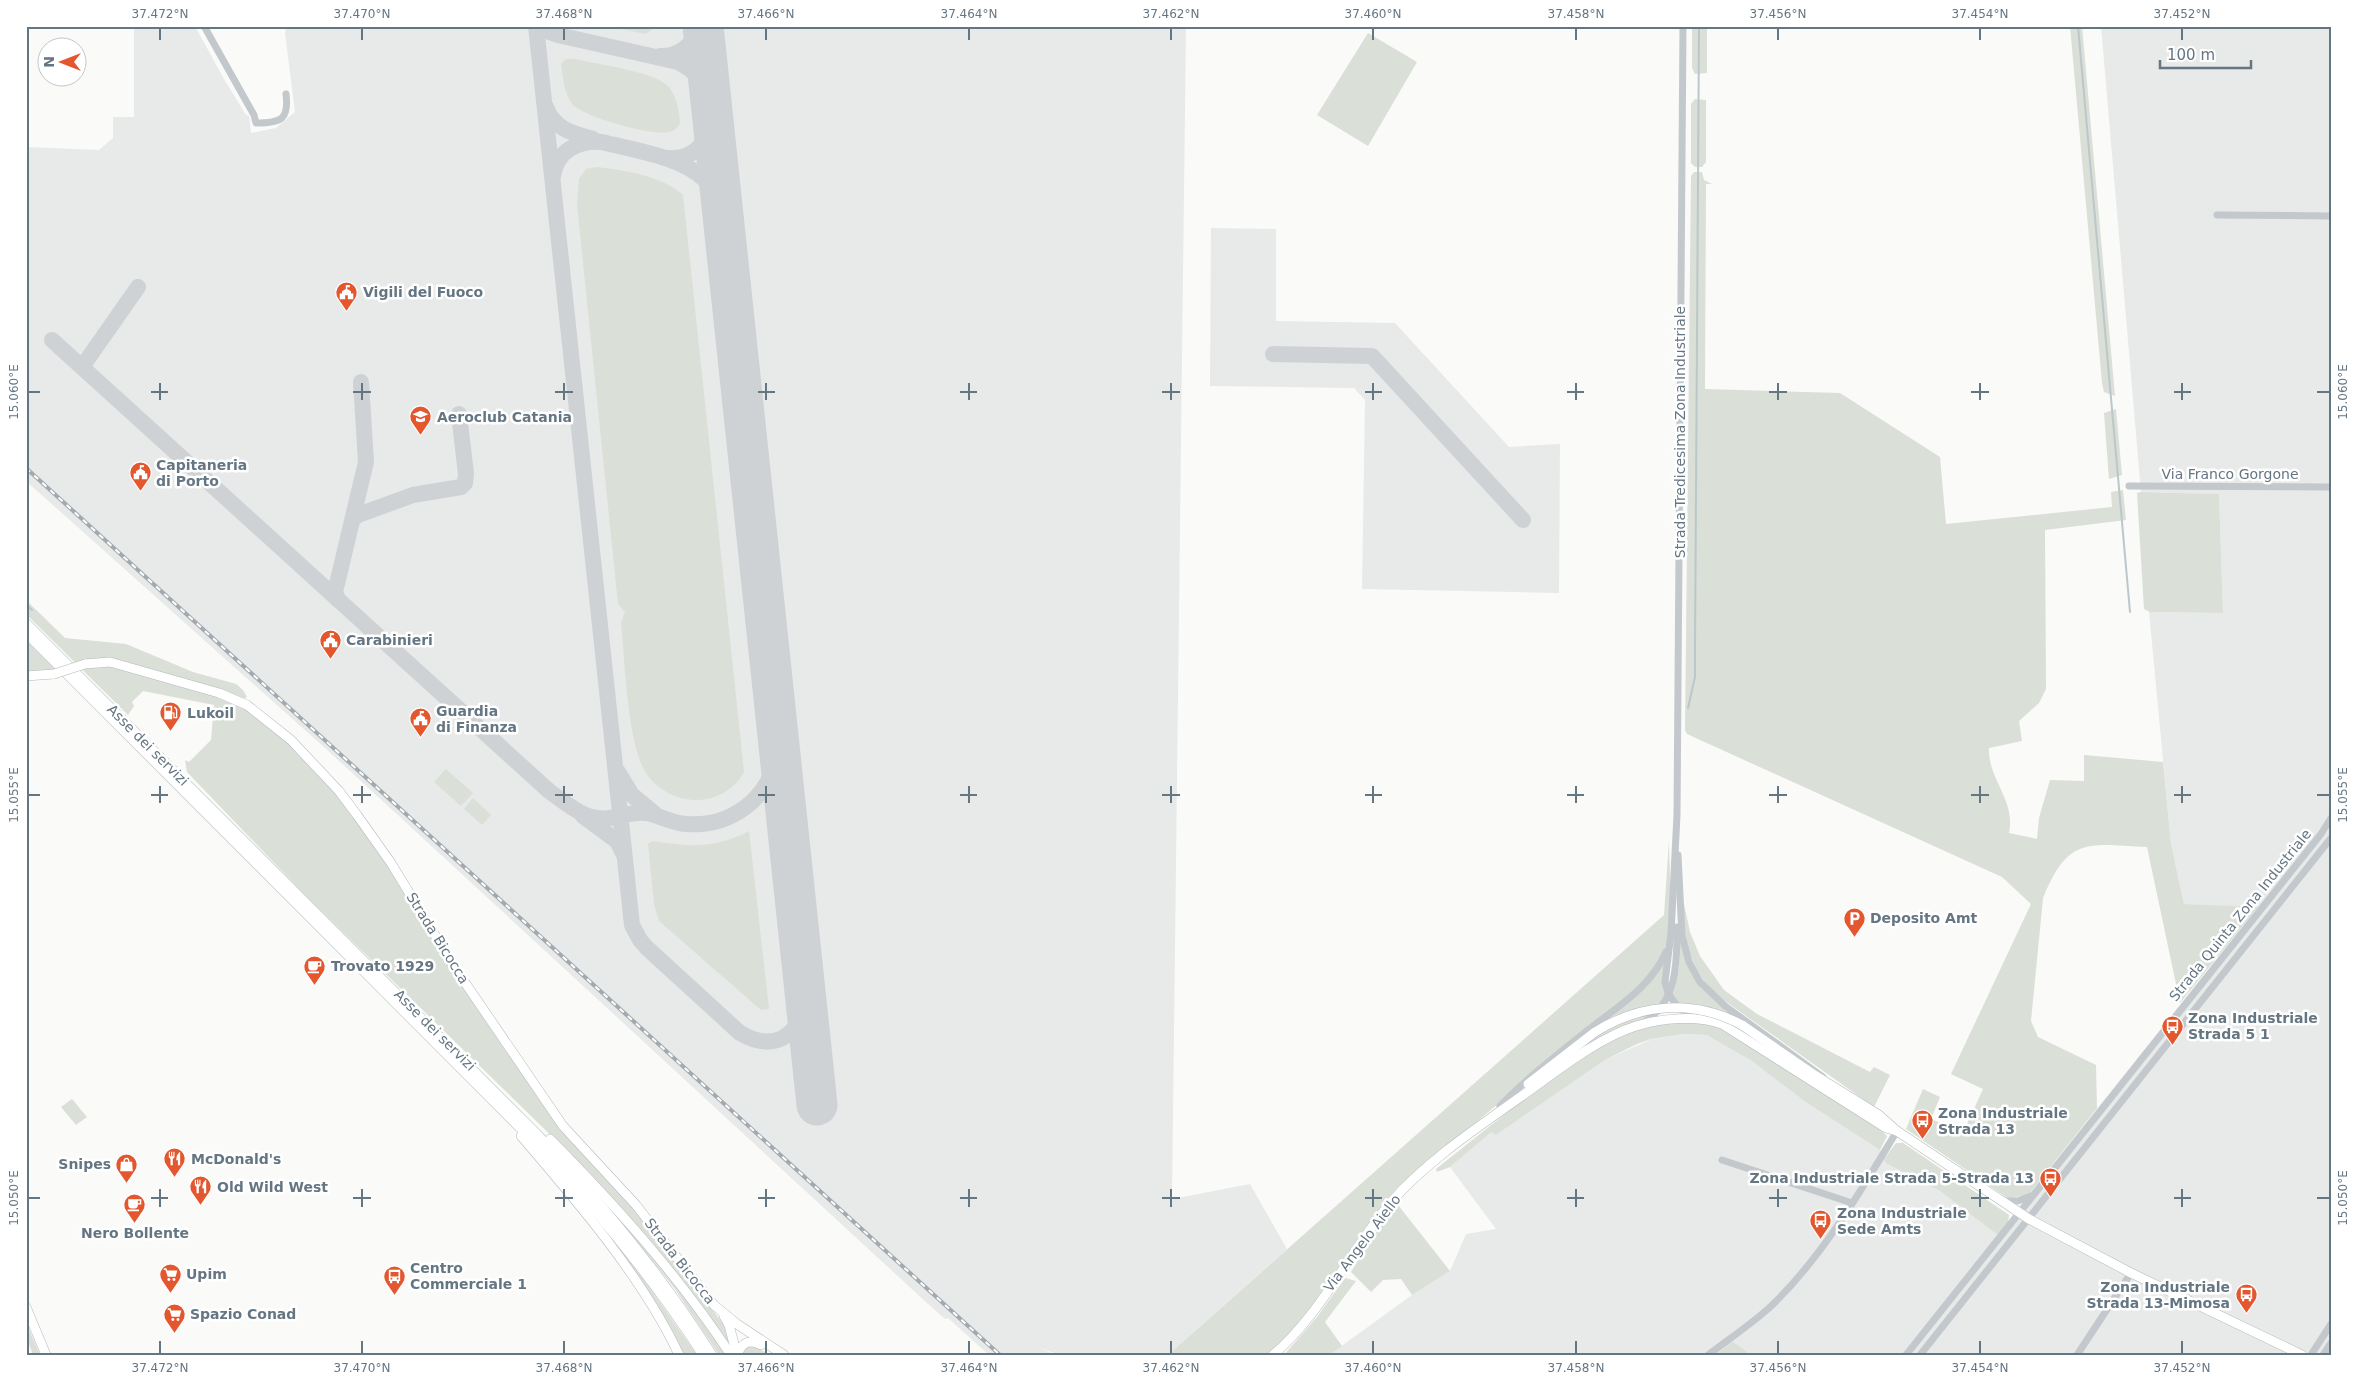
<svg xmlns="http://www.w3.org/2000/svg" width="2357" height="1381" font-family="'DejaVu Sans',sans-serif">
	<rect width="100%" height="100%" fill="#fafaf8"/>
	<!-- built -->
	<g fill="#e8e9e9">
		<path d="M134 26H195L224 79 246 115 249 116 251 133 276 128 295 112 285 33 287 26H1186L1172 1199 1250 1184 1287 1249 1168 1355H1060L1040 1348 1055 1355H989L948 1318 945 1319 927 1303 325 748 26 481V147L99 150 113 138V117H134Z"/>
		<path d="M2101 26H2331V1355H1329L1412 1295 1450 1271 1466 1234 1496 1229 1450 1167 1491 1131 1496 1135 1605 1060 1652 1039 1683 1034 1707 1035 1731 1047 1771 1074 1807 1103 1880 1150 1887 1163 1940 1191 1999 1236 2029 1194 2257 908 2184 904 2171 844 2149 612 2223 613 2219 494 2141 492Z"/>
		<path d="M1211 228 1276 229V321L1395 323 1509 447 1560 444 1559 593 1362 589 1365 400 1354 388 1210 386Z"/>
	</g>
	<!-- green -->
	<g fill="#dadfd7">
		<path d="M609 26H658L645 34Z"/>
		<path d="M1692 26H1707V73L1695 74 1692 68Z"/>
		<path d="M2070 26H2082L2115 396 2104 392 2102 383Z"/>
		<path d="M1368 33 1417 62 1368 146 1317 115Z"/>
		<path d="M566 59H575C596 64 655 72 668 86 677 96 679 111 680 123 677 128 675 131 668 132 651 136 585 117 573 105 564 95 563 76 561 64Z"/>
		<path d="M1695 99 1706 100V162L1702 167H1695L1691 163V104Z"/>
		<path d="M597 167C626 171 660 175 683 195L744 772C735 789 716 800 697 800 677 800 657 790 646 773 627 743 625 660 621 623L625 612 618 604 577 204 579 179 586 169Z"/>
		<path d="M1694 172H1702L1704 180 1712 184H1706L1705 389 1840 393 1940 457 1946 524 2112 507 2111 492 2123 490 2126 520 2045 530 2046 689 2039 703 2019 721 2022 741 1989 748C1988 780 2016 800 2009 833L2037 839 2039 818 2050 780 2084 781V755L2163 762 2171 844 2184 904 2258 907 2180 1003 2147 847C2088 844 2068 836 2043 898L2031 1021 2038 1037 2096 1065 2097 1108 2029 1194 2009 1199 1906 1129 1923 1089 1940 1097 1931 1119 1963 1133 1983 1089 1951 1074 2031 904 2002 877 1687 734 1685 730 1691 176Z"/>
		<path d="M2116 409 2122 475 2109 479 2104 413Z"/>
		<path d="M2141 492 2219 494 2223 613 2150 612 2144 609 2137 493Z"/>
		<path d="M26 600 65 638 126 644 193 672 236 684 243 690 247 697 244 699 221 689 117 660 105 658 84 660 100 666H111L217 696 243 707 289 742 334 790 388 865 453 972 540 1101 558 1126 637 1213 725 1326 732 1350 577 1161 306 896 187 772 185 760 189 762 211 740 214 705 143 691 132 702 134 706 128 715 26 614Z"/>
		<path d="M26 640 55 669 41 672 26 671Z"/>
		<path d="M446 769 473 793 461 806 434 782Z"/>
		<path d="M473 798 491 815 482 825 464 809Z"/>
		<path d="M749 831 769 1009 761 1010 659 921 654 904 648 844 653 841C690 847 714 849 749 831Z"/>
		<path d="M1669 840C1669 870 1675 929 1663 956 1658 967 1647 978 1639 987L1399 1186C1350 1238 1321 1308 1267 1355H1168L1664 915Z"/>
		<path d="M1684 904 1690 932 1700 956 1724 990 1757 1014 1870 1072 1874 1067 1890 1075 1874 1107 1711 991C1695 969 1676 933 1684 904Z"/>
		<path d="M1680 937 1698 984 1715 1001 1738 1019C1717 1011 1698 1003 1676 1003L1670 993 1679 969Z"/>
		<path d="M1665 962 1666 993 1655 1012 1554 1069Z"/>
		<path d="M1692 1021 1721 1027 1878 1127 1887 1136 1880 1150 1807 1103 1752 1061 1707 1035 1683 1034 1651 1039 1637 1044 1605 1060 1496 1135 1491 1132 1450 1167 1437 1172 1436 1169 1530 1094 1601 1046 1628 1033 1656 1024Z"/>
		<path d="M72 1099 87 1117 76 1125 61 1107Z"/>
		<path d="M1896 1143H1903L2009 1215 2008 1223 1999 1236 1940 1191 1886 1163 1884 1159Z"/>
		<path d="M600 1195 674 1280 727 1355H719L675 1289Z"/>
		<path d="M585 1205 633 1264 697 1355H682Z"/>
		<path d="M1398 1205 1450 1271 1412 1295 1401 1279 1383 1280 1371 1292 1351 1272 1372 1237Z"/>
		<path d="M1345 1278 1356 1281 1325 1322 1342 1346 1329 1355H1284L1317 1317Z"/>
		<path d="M26 1322 40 1355H33L26 1336Z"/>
		<path d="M1733 1342 1747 1352 1743 1355H1715Z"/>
		<path d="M752 1345 770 1355H741L743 1349Z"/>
	</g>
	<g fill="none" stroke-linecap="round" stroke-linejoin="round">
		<!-- stream -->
		<g stroke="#bbc7cb" stroke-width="2">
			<path d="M2078 26 2130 612"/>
			<path d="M26 605 32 610"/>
			<path d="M1688 708 1695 677V650L1699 26"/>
		</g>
		<!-- taxiway -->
		<g stroke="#ced2d4" stroke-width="16">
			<path d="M536 26 632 925 640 940 647 948 740 1033C773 1052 796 1038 806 1004"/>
			<path d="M542 26 549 32 558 35 678 62C698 72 706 84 711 105"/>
			<path d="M660 56C678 57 695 44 700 26"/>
			<path d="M546 107C554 129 572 133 593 139"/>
			<path d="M669 158C697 160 712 137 712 112"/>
			<path d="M553 176C557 150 579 140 602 142 633 150 683 157 705 180 714 190 719 202 723 214"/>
			<path d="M52 340 549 791C567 804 586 822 610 818 622 816 634 811 647 813 661 816 673 824 688 824 730 827 769 799 776 757 779 746 777 734 777 723"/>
			<path d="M1273 354 1372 356 1523 520"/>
			<path d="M82 367 138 287"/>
			<path d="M353 519 358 515 413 495 461 487 465 483 466 474 459 414"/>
			<path d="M338 600 335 591 337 584 366 462 361 382"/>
			<path d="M618 772 632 795 655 814"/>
			<path d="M583 816 617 841 623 853"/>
		</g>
		<!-- runway -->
		<path stroke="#ced2d4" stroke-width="41" d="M703 26 817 1105"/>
		<defs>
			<g id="major">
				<path d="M26 623 537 1134C602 1203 662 1275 712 1355"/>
				<path d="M26 633 533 1141C595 1208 653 1278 703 1355"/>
				<path d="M85 664 110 662 219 693 247 705 291 740 339 791 357 815 391 863 455 968 563 1126 636 1205 714 1305 737 1324 784 1355"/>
				<path d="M26 676 54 674"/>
				<path d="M1742 1025 1813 1074 1879 1115 1897 1131 2029 1219 2131 1273 2302 1355"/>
				<path d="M1528 1084 1595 1032"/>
				<path d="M521 1136C576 1200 644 1279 679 1355"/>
				<path d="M550 1139C616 1206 679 1276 731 1355"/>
				<path d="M26 1307 46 1355"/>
				<path d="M724 1316 729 1325 737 1355"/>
				<path d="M737 1355C742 1342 749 1339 761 1345"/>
				<path d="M1273 1355C1322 1313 1350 1251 1391 1202 1429 1159 1480 1126 1526 1093 1558 1070 1598 1038 1636 1026 1662 1018 1697 1015 1722 1024L1886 1128 1897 1131"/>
			</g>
		</defs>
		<!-- major casing -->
		<use href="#major" stroke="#b5babe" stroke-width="10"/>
		<!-- minor -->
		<g stroke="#c3c8cc" stroke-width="7">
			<path d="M204 26 254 115 256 123C282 123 289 119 286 94"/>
			<path d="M1683 26 1677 815 1671 933 1665 982 1668 993 1679 1009 1699 1017"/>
			<path d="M2217 215 2331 216"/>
			<path d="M2129 486 2331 487"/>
			<path d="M1678 855 1682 936 1689 962 1700 982 1725 1006 1823 1077"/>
			<path d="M1644 1022C1678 1002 1677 961 1677 927"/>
			<path d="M1500 1106C1527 1078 1558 1054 1588 1030 1617 1007 1651 987 1666 952"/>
			<path d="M1722 1160 1852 1203"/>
			<path d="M2002 1201H2018L2031 1196"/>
			<path d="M1708 1355C1729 1339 1750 1325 1769 1308 1822 1258 1860 1192 1897 1131"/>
			<path d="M1906 1355 2321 834 2331 818"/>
			<path d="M1920 1355 2331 838"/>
			<path d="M2077 1355 2131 1273"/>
			<path d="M2311 1355 2331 1324"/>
			<path d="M2323 1355 2331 1343"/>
		</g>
		<!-- major -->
		<use href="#major" stroke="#fff" stroke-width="9"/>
		<defs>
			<path id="rail" d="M26 468 1000 1355"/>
		</defs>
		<!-- rail casing -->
		<use href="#rail" stroke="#a2aab0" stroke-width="4"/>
		<!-- rail -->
		<use href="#rail" stroke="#fff" stroke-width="2" stroke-dasharray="5.5" stroke-linecap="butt"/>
		<defs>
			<g id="major-bridge">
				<path d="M54 674 85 664"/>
				<path d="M1595 1032C1641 1003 1694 999 1742 1025"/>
			</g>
		</defs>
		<!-- major-bridge casing -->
		<use href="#major-bridge" stroke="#b5babe" stroke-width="10" stroke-linecap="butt"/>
		<!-- major-bridge -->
		<use href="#major-bridge" stroke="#fff" stroke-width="9"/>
	</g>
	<!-- ticks -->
	<path fill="none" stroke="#657683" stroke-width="2" d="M160 28V40M362 28V40M564 28V40M766 28V40M969 28V40M1171 28V40M1373 28V40M1576 28V40M1778 28V40M1980 28V40M2182 28V40M160 383V400M362 383V400M564 383V400M766 383V400M969 383V400M1171 383V400M1373 383V400M1576 383V400M1778 383V400M1980 383V400M2182 383V400M28 392H40M151 392H168M353 392H371M555 392H573M758 392H775M960 392H977M1162 392H1180M1365 392H1382M1567 392H1584M1769 392H1787M1971 392H1989M2174 392H2191M2317 392H2330M160 786V803M362 786V803M564 786V803M766 786V803M969 786V803M1171 786V803M1373 786V803M1576 786V803M1778 786V803M1980 786V803M2182 786V803M28 795H40M151 795H168M353 795H371M555 795H573M758 795H775M960 795H977M1162 795H1180M1365 795H1382M1567 795H1584M1769 795H1787M1971 795H1989M2174 795H2191M2317 795H2330M160 1189V1207M362 1189V1207M564 1189V1207M766 1189V1207M969 1189V1207M1171 1189V1207M1373 1189V1207M1576 1189V1207M1778 1189V1207M1980 1189V1207M2182 1189V1207M28 1198H40M151 1198H168M353 1198H371M555 1198H573M758 1198H775M960 1198H977M1162 1198H1180M1365 1198H1382M1567 1198H1584M1769 1198H1787M1971 1198H1989M2174 1198H2191M2317 1198H2330M160 1341V1354M362 1341V1354M564 1341V1354M766 1341V1354M969 1341V1354M1171 1341V1354M1373 1341V1354M1576 1341V1354M1778 1341V1354M1980 1341V1354M2182 1341V1354"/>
	<!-- icons -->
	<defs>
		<symbol id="civic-pin" viewBox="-11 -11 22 30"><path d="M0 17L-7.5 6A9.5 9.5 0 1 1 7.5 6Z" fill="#e4572e" stroke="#fff"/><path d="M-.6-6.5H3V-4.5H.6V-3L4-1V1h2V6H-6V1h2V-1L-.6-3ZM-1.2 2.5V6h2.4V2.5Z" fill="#fff"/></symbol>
		<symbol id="university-pin" viewBox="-11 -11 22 30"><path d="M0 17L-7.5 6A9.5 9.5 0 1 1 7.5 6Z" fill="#e4572e" stroke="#fff"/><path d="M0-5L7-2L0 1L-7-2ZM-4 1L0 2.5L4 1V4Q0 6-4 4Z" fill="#fff"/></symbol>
		<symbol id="fuel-pin" viewBox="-11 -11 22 30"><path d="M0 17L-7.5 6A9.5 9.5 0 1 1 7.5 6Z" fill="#e4572e" stroke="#fff"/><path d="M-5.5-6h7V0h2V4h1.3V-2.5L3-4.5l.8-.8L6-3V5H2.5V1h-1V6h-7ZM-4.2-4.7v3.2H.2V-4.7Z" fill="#fff"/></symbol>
		<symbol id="parking-pin" viewBox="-11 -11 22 30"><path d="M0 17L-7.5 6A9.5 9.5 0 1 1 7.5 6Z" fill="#e4572e" stroke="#fff"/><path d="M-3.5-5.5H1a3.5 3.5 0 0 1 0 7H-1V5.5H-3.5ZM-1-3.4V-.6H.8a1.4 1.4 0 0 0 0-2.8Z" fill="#fff"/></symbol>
		<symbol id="cafe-pin" viewBox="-11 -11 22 30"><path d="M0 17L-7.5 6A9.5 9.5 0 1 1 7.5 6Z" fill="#e4572e" stroke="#fff"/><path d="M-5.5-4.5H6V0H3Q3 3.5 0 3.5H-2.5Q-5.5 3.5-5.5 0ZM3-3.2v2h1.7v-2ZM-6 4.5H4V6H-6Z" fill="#fff"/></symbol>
		<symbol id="bus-pin" viewBox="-11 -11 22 30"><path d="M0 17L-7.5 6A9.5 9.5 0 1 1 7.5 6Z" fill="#e4572e" stroke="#fff"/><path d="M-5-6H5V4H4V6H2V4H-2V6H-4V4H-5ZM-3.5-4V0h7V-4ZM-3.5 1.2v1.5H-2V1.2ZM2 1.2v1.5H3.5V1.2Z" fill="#fff"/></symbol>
		<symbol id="restaurant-pin" viewBox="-11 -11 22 30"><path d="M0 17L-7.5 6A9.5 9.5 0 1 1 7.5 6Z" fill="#e4572e" stroke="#fff"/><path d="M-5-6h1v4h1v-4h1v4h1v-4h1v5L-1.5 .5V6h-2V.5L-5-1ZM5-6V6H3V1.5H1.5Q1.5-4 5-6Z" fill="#fff"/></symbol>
		<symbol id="shop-pin" viewBox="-11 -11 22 30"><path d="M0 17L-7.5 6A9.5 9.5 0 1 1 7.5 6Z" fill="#e4572e" stroke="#fff"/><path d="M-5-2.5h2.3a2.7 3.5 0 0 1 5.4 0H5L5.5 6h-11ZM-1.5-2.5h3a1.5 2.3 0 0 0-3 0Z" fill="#fff"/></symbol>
		<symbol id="supermarket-pin" viewBox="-11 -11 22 30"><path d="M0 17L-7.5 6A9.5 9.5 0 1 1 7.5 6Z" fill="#e4572e" stroke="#fff"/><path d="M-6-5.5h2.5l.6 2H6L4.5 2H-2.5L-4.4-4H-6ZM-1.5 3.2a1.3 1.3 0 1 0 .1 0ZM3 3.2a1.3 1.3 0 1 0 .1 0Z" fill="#fff"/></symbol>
	</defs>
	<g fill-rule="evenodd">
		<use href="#civic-pin" x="334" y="280" width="25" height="34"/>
		<use href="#university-pin" x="408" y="404" width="25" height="34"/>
		<use href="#civic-pin" x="128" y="460" width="25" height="34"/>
		<use href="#civic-pin" x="318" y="628" width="25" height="34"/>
		<use href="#fuel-pin" x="158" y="700" width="25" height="34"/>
		<use href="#civic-pin" x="408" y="706" width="25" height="34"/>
		<use href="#parking-pin" x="1842" y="906" width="25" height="34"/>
		<use href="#cafe-pin" x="302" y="954" width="25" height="34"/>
		<use href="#bus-pin" x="2160" y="1014" width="25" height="34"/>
		<use href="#bus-pin" x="1910" y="1108" width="25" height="34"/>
		<use href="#restaurant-pin" x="162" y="1146" width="25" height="34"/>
		<use href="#shop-pin" x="114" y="1152" width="25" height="34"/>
		<use href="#bus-pin" x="2038" y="1166" width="25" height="34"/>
		<use href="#restaurant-pin" x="188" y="1174" width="25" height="34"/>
		<use href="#cafe-pin" x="122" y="1192" width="25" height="34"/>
		<use href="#bus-pin" x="1808" y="1208" width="25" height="34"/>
		<use href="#supermarket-pin" x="158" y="1262" width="25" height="34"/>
		<use href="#bus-pin" x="382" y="1264" width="25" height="34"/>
		<use href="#bus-pin" x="2234" y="1282" width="25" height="34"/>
		<use href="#supermarket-pin" x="162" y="1302" width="25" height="34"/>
	</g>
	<g text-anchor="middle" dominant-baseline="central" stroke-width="5" stroke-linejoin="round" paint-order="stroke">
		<!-- poi labels -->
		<g font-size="14" font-weight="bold" fill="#657683" stroke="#fff" text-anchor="start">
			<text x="363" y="292">Vigili del Fuoco</text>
			<text x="437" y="417">Aeroclub Catania</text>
			<text x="156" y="465">Capitaneria<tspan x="156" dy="16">di Porto</tspan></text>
			<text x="346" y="640">Carabinieri</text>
			<text x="436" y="711">Guardia<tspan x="436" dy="16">di Finanza</tspan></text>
			<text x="187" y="713">Lukoil</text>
			<text x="1870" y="918">Deposito Amt</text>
			<text x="331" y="966">Trovato 1929</text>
			<text x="2188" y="1018">Zona Industriale<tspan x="2188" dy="16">Strada 5 1</tspan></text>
			<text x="1938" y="1113">Zona Industriale<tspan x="1938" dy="16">Strada 13</tspan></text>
			<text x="191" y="1159">McDonald's</text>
			<text x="111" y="1164" text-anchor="end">Snipes</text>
			<text x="2034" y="1178" text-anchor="end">Zona Industriale Strada 5-Strada 13</text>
			<text x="217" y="1187">Old Wild West</text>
			<text x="1837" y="1213">Zona Industriale<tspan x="1837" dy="16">Sede Amts</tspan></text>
			<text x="135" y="1233" text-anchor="middle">Nero Bollente</text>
			<text x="410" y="1268">Centro<tspan x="410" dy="16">Commerciale 1</tspan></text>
			<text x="186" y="1274">Upim</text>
			<text x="2230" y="1287" text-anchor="end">Zona Industriale<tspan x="2230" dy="16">Strada 13-Mimosa</tspan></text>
			<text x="190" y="1314">Spazio Conad</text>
		</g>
		<!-- street labels -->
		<g font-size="14" fill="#657683" stroke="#fff">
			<text transform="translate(1680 432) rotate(-90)">Strada Tredicesima Zona Industriale</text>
			<text x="2230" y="474">Via Franco Gorgone</text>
			<text transform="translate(148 745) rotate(45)">Asse dei servizi</text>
			<text transform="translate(2240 915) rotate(-51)">Strada Quinta Zona Industriale</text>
			<text transform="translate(438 938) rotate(58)">Strada Bicocca</text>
			<text transform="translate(435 1030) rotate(45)">Asse dei servizi</text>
			<text transform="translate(1362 1243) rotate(-53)">Via Angelo Aiello</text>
			<text transform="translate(680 1261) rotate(52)">Strada Bicocca</text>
		</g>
	</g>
	<!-- border -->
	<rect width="2357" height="1381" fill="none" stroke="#ffffff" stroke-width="55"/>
	<!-- north arrow -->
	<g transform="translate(62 62) rotate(270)"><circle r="24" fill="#ffffff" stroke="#c1c8cd"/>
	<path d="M0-4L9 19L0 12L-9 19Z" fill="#e4572e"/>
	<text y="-8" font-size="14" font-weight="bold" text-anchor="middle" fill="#657683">N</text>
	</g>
	<!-- scale -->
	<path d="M2160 60v8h91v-8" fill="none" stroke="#657683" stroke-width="2.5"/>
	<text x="2167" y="60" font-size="15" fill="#657683" stroke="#ffffff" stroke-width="4" paint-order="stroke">100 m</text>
	<rect x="28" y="28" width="2302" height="1326" fill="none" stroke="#657683" stroke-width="2"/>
	<g font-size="12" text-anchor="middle" fill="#657683">
		<text x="160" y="18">37.472°N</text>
		<text x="362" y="18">37.470°N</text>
		<text x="564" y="18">37.468°N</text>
		<text x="766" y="18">37.466°N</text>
		<text x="969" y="18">37.464°N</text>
		<text x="1171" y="18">37.462°N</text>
		<text x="1373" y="18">37.460°N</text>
		<text x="1576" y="18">37.458°N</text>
		<text x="1778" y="18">37.456°N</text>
		<text x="1980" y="18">37.454°N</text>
		<text x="2182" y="18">37.452°N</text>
		<text transform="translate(2343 392) rotate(-90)" y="4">15.060°E</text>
		<text transform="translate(14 392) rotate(-90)" y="4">15.060°E</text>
		<text transform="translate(2343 795) rotate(-90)" y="4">15.055°E</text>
		<text transform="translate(14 795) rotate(-90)" y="4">15.055°E</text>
		<text transform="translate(2343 1198) rotate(-90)" y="4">15.050°E</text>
		<text transform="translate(14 1198) rotate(-90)" y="4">15.050°E</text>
		<text x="160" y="1372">37.472°N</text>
		<text x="362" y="1372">37.470°N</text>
		<text x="564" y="1372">37.468°N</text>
		<text x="766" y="1372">37.466°N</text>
		<text x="969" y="1372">37.464°N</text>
		<text x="1171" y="1372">37.462°N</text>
		<text x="1373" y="1372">37.460°N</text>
		<text x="1576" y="1372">37.458°N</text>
		<text x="1778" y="1372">37.456°N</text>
		<text x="1980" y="1372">37.454°N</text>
		<text x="2182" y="1372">37.452°N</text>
	</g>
</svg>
